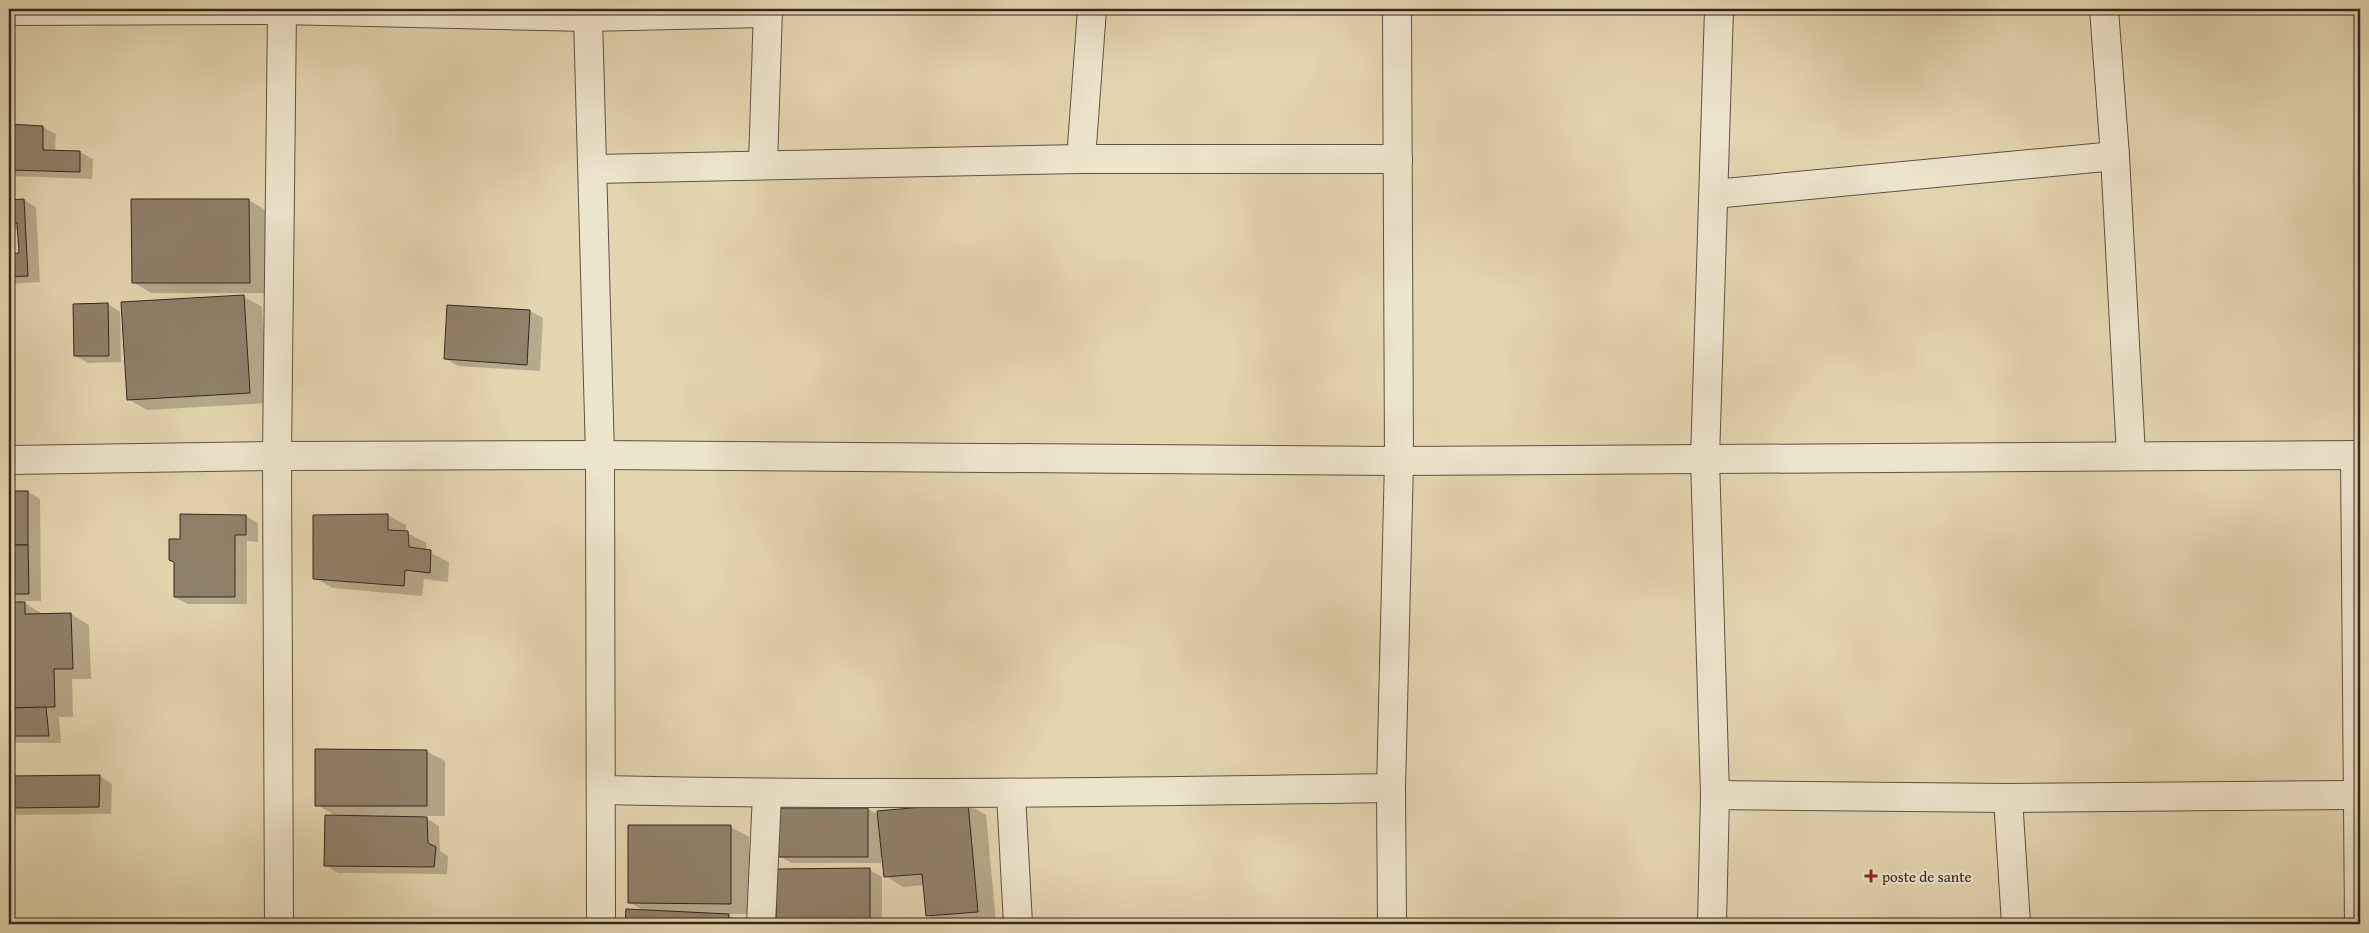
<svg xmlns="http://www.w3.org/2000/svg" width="2369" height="933" font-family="'Gentium Book Plus',serif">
	<rect width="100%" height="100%" fill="#e3d5b0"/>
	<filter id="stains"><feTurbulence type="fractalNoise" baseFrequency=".004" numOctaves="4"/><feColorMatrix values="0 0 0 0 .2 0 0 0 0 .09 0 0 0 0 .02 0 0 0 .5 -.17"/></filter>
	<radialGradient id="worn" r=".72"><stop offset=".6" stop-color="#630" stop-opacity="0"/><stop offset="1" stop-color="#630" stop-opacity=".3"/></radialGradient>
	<!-- shadow -->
	<g fill="#0003">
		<path d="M9 125 43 127 56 134 55 151 80 152 93 159 92 179 9 176Z"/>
		<path d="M24 200 36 207 40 282 9 284V255L20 254 19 230H9V201Z"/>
		<path d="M249 200 267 211 268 293H151L133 282Z"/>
		<path d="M244 297 262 307 268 403 147 410 128 399Z"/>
		<path d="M108 304 120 312 121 362 88 363 75 356Z"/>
		<path d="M448 306 530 311 543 318 540 371 458 366 446 359Z"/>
		<path d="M28 492 40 499 41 601H21L43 614H71L89 625 91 679H72L73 717H59L61 743H9V688H10L9 604 17 603V601H9V493Z"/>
		<path d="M388 515 406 525V532L426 543 427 551 449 562 448 582 424 579 422 596 333 588 315 578Z"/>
		<path d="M246 516 258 523V542L247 541V604H187L175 597 181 541Z"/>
		<path d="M426 751 445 761V816H423L439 826 440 851 448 856 447 874 338 873 325 865 336 816 317 805Z"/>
		<path d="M99 776 112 784 111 814 9 815V777Z"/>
		<path d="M967 804 986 815 996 922 942 924 927 915 924 885 903 887 885 876 882 851H881V863H792L779 856V809H868L879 815Z"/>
		<path d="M731 827 749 837V914H726L745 924H626L627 910 644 911 629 902Z"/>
		<path d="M870 870 882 877V924L778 923Z"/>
	</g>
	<!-- building -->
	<g fill="#8f816a" stroke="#34271f">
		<path d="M9 124 43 126V150L80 151V172L9 170Z"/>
		<path d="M24 199 28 276 9 277V254L19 253 17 223H9V200Z"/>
		<path d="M131 199H249L250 283H132Z"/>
		<path d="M244 295 250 393 127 400 121 302Z"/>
		<path d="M108 303 109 356H74L73 304Z"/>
		<path d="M447 305 530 310 527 365 444 359Z"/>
		<rect x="9" y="491" width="19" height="54"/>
		<path d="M180 514 246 515V535H235V597H174V562L169 560V539H180Z"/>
		<path d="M388 514V530L408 531 409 547 431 550 430 573 405 570 404 586 313 579V515Z"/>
		<path d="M9 545H28L29 594H9Z"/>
		<path d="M9 602H25V614L71 613 73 669H54L55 707 9 708Z"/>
		<path d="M46 707 49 736H9V708Z"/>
		<path d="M315 749 427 750V806H315Z"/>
		<path d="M100 775 99 807 9 808V776Z"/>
		<path d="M968 803 978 912 926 916 922 874 884 877 877 811Z"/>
		<path d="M777 808H868V857H778Z"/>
		<path d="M325 815 427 817 428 843 436 847 434 867 324 866Z"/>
		<path d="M628 825H731V904L628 903Z"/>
		<path d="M870 868V924H776L777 869Z"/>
		<path d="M626 909 729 914 728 924H625Z"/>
	</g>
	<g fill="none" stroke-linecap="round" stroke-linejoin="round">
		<defs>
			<g id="street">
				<path d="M2104 9 2115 156 2131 455"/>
				<path d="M9 11 282 10 588 17 768 13"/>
				<path d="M588 17 600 455 601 924"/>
				<path d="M1081 159 1092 9"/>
				<path d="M763 164 768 9"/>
				<path d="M594 169 1081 159H1398"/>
				<path d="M1714 194 2115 156"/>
				<path d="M2355 455 2359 924"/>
				<path d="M9 460 277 456 600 455 1399 461 2360 455"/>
				<path d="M602 790C865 796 1128 792 1391 788"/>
				<path d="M1011 794 1018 924"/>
				<path d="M1715 795 2008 798 2359 795"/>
				<path d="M2008 798 2016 924"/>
				<path d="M279 924 277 456 282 10"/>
				<path d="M761 924 767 794"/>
				<path d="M1392 924 1391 788 1399 461 1397 9"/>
				<path d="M1712 924 1715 795 1705 459 1719 9"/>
			</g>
		</defs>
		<!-- street casing -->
		<use href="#street" stroke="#605243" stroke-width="30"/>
		<!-- street -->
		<use href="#street" stroke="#ede4cc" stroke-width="28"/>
	</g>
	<!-- markers -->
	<path fill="#8f2418" stroke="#ede4cc" stroke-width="2" d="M1868.5 868.5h5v5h5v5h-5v5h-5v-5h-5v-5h5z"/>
	<g text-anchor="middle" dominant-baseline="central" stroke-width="4.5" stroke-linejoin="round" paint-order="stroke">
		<!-- poi labels -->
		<g font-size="15" fill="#34271f" stroke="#ede4cc" text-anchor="start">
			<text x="1882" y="876">poste de sante</text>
		</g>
	</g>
	<!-- margin -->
	<rect width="2369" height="933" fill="none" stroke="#e3d5b0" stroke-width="30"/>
	<rect x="10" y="10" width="2349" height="913" fill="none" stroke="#34271f" stroke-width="2.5"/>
	<rect x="15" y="15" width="2339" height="903" fill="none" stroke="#34271f"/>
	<rect width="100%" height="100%" filter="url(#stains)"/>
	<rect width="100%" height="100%" fill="url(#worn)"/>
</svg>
